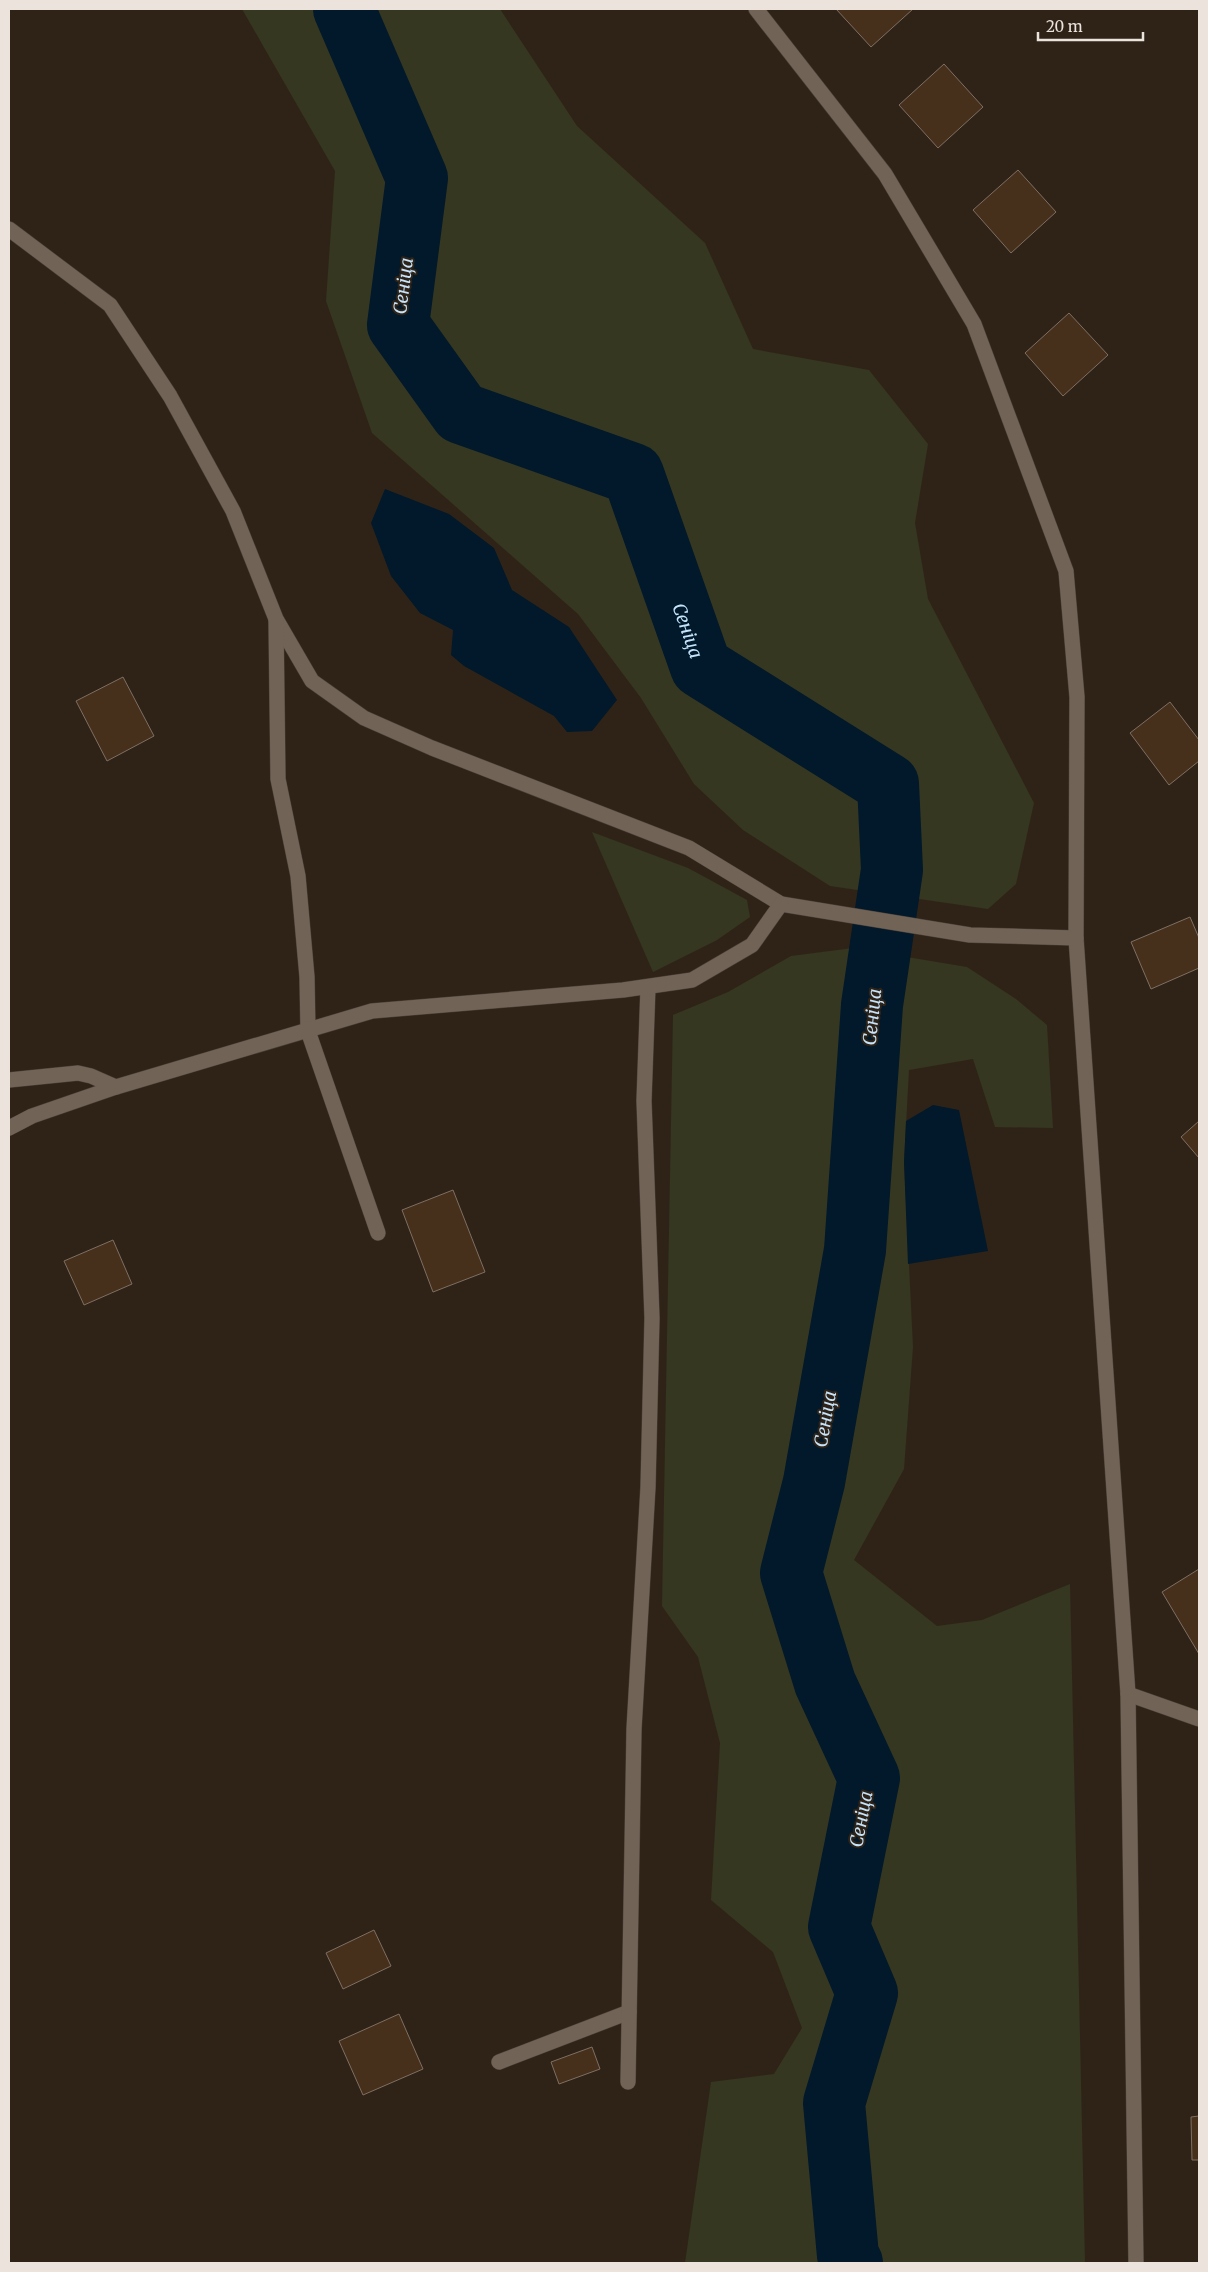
<svg xmlns="http://www.w3.org/2000/svg" width="1208" height="2272" font-family="Merriweather,serif">
	<rect width="100%" height="100%" fill="#2f2318"/>
	<!-- green -->
	<g fill="#353721">
		<path d="M242 9H500L577 126 705 243 753 349 869 370 928 444 915 523 928 599 1034 803 1016 884 988 909 830 886 743 830 694 784 641 698 578 614 372 433 326 301 335 171Z"/>
		<path d="M592 832 688 868 747 900 750 917 717 940 653 972Z"/>
		<path d="M853 948 967 967 1016 999 1047 1025 1053 1128 995 1127 973 1059 909 1070 904 1162 913 1347 904 1469 854 1560 937 1626 982 1620 1070 1584 1085 2263H685L711 2082 774 2074 802 2028 773 1952 711 1900 720 1743 698 1657 662 1606 673 1015 728 992 791 956Z"/>
	</g>
	<!-- water -->
	<g fill="#01192a">
		<path d="M385 489 449 514 494 548 512 590 569 627 617 700 592 731 567 732 554 716 464 666 451 655 453 630 420 613 391 576 371 523Z"/>
		<path d="M933 1105 959 1110 988 1251 908 1264 904 1162 906 1121Z"/>
	</g>
	<g fill="none" stroke-linecap="round" stroke-linejoin="round">
		<!-- river -->
		<path stroke="#01192a" stroke-width="62" id="s1" d="M344 9 417 178 398 325 461 413 633 474 701 667 888 784 892 870 872 1005 855 1250 814 1482 791 1573 825 1683 869 1778 839 1927 867 1993 834 2103 848 2256 852 2263"/>
	</g>
	<!-- building -->
	<g fill="#46301b" stroke="#7e6f63">
		<path d="M836 9H913L871 47Z"/>
		<path d="M944 64 983 107 938 148 899 105Z"/>
		<path d="M1018 170 1056 212 1011 253 973 210Z"/>
		<path d="M1069 313 1108 355 1063 396 1025 353Z"/>
		<path d="M123 677 154 736 107 761 76 701Z"/>
		<path d="M1170 702 1199 740V761L1169 785 1130 733Z"/>
		<path d="M1190 917 1199 938V968L1151 989 1131 942Z"/>
		<path d="M1199 1121V1158L1181 1137Z"/>
		<path d="M453 1190 485 1272 433 1292 402 1210Z"/>
		<path d="M113 1240 132 1284 84 1305 64 1261Z"/>
		<path d="M1199 1569V1654L1162 1592Z"/>
		<path d="M374 1930 391 1966 343 1989 326 1953Z"/>
		<path d="M399 2014 423 2069 363 2095 339 2041Z"/>
		<path d="M592 2047 600 2069 559 2084 551 2062Z"/>
		<path d="M1199 2116V2160H1192L1191 2117Z"/>
	</g>
	<g fill="none" stroke-linecap="round" stroke-linejoin="round">
		<defs>
			<g id="lane">
				<path d="M308 1031 378 1233"/>
				<path d="M9 1080 78 1073 91 1076 116 1087"/>
				<path d="M499 2062 629 2012"/>
			</g>
			<g id="street">
				<path d="M756 9 885 174 974 324 1066 571 1077 697 1076 938 1128 1694 1136 2263"/>
				<path d="M9 229 110 305 170 396 233 511 276 619 312 681 364 718 432 748 689 848 781 904 970 935 1076 938"/>
				<path d="M276 620 278 779 298 876 307 977 308 1031"/>
				<path d="M9 1128 32 1116 116 1087 372 1011 623 990 692 980 752 945 781 904"/>
				<path d="M1128 1694 1199 1719"/>
				<path d="M628 2082 634 1729 648 1487 652 1318 644 1101 648 987"/>
			</g>
		</defs>
		<!-- lane casing -->
		<use href="#lane" stroke="#4a4037" stroke-width="16"/>
		<!-- street casing -->
		<use href="#street" stroke="#4a4037" stroke-width="16"/>
		<!-- lane -->
		<use href="#lane" stroke="#726357" stroke-width="15"/>
		<!-- street -->
		<use href="#street" stroke="#726357" stroke-width="15"/>
	</g>
	<g text-anchor="middle" dominant-baseline="central" stroke-width="4" stroke-linejoin="round" paint-order="stroke">
		<!-- water labels -->
		<g font-size="18" font-style="italic" fill="#c5e4fb" stroke="#2f2318">
			<text transform="translate(403 286) rotate(-83)">Сеніца</text>
			<text stroke="none"><textPath href="#s1" startOffset="789">Сеніца</textPath></text>
			<text transform="translate(872 1017) rotate(-84)">Сеніца</text>
			<text transform="translate(825 1419) rotate(-80)">Сеніца</text>
			<text transform="translate(861 1819) rotate(-79)">Сеніца</text>
		</g>
	</g>
	<!-- border -->
	<rect width="1208" height="2272" fill="none" stroke="#ece3dc" stroke-width="20"/>
	<!-- scale -->
	<path d="M1038 32v8h105v-8" fill="none" stroke="#ece3dc" stroke-width="2.5"/>
	<text x="1046" y="32" font-size="15" fill="#ece3dc" stroke="#2f2318" stroke-width="4" paint-order="stroke">20 m</text>
</svg>
